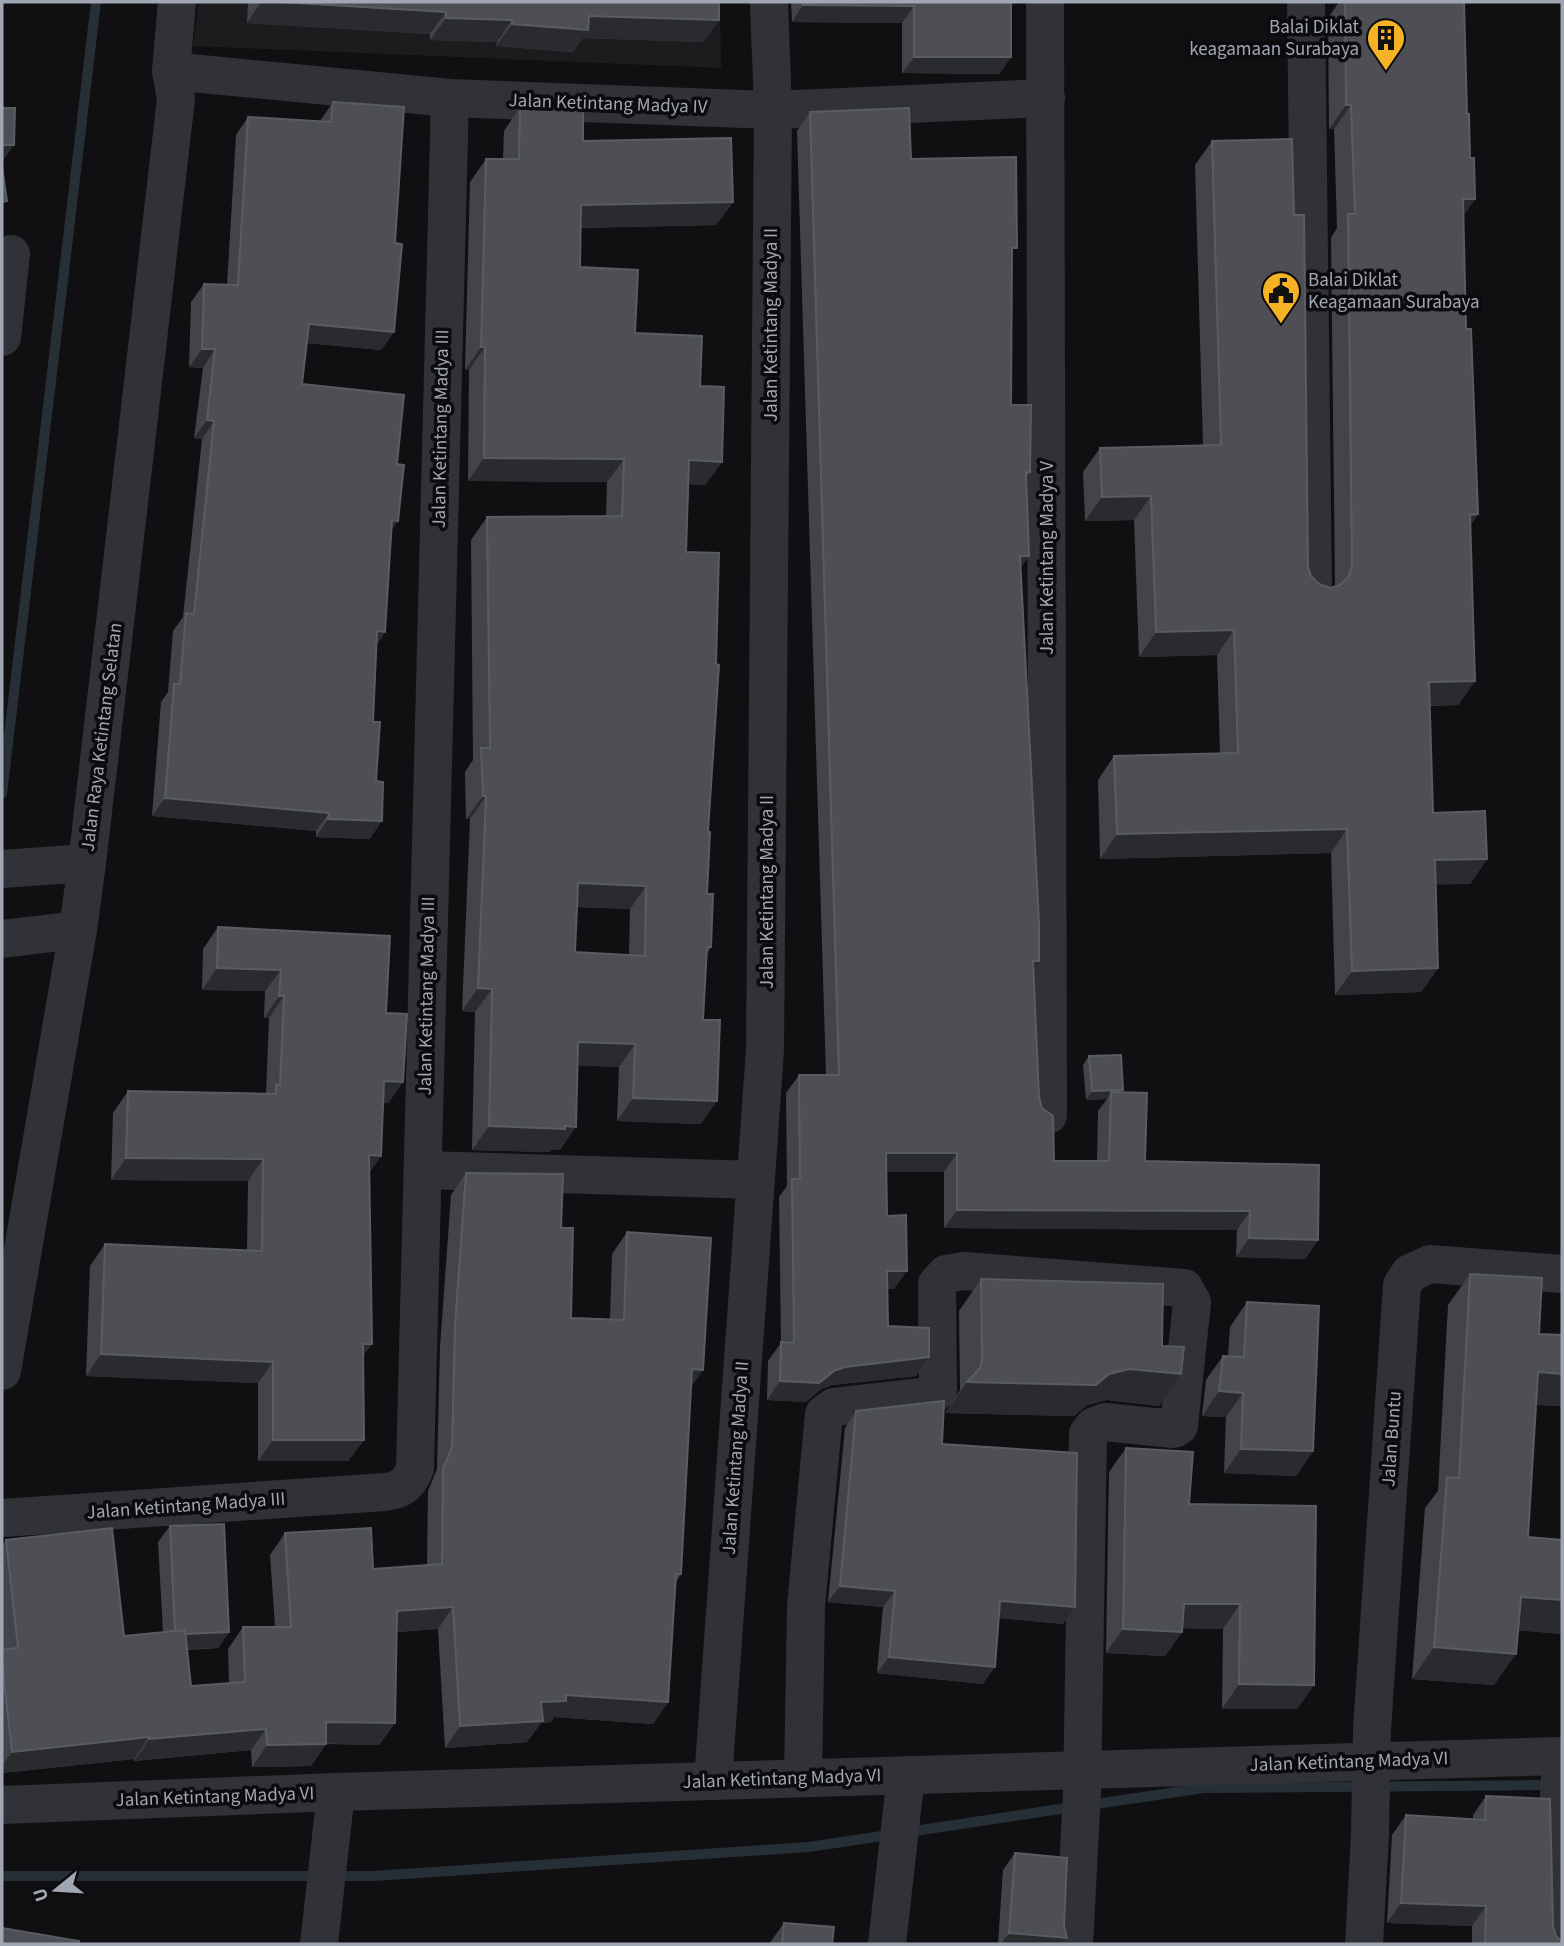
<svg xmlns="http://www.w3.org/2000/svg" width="1564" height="1946" font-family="'Source Sans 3',sans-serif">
	<rect width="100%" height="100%" fill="#101012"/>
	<!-- built -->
	<path fill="#1c1c1f" d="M199 2H720L721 68 193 46Z"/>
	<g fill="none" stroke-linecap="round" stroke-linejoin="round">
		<!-- stream -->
		<g stroke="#272f36" stroke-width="10">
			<path d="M2 794 96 2"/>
			<path d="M1089 1805 1204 1788 1555 1785"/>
			<path d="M2 1876H373L809 1847 1073 1807"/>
		</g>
		<!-- minor -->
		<g stroke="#313237" stroke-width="38">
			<path d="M1045 2 1048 1115"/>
			<path d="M1306 2 1313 590"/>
			<path d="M171 71 450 98 773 110 1046 98"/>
			<path d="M2 337 11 254"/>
			<path d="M2 869 87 863"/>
			<path d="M2 939 78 930"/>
			<path d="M423 1170 756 1180"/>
			<path d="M2 1371 78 930 87 863 176 99 171 71 177 2"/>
			<path d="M2 1518 385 1492C402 1490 409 1484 415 1468L450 98"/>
			<path d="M803 1778 806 1606 824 1414 834 1407 931 1396 938 1390 937 1284 946 1274 964 1271 1184 1288 1192 1302 1179 1426 1174 1429 1105 1422 1094 1426 1088 1434 1082 1793 1074 1944"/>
			<path d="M713 1781 765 1050 773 110 769 2"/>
			<path d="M2 1805 336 1792 1562 1756"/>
			<path d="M319 1944 336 1792"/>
			<path d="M887 1944 906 1775"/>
			<path d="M1364 1944 1370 1834 1372 1729 1402 1285 1410 1273 1430 1264 1562 1274"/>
			<path d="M1561 1944 1558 1816 1561 1756"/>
		</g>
	</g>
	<!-- wall -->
	<g fill="#43444a" fill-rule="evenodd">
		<path d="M248 2H719V20L703 42 583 38 573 52 496 46 497 42 430 40V34L247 23Z"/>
		<path d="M791 2H1011V57L999 74 902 73V23L792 22Z"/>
		<path d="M1339 2H1464L1467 114 1470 158 1475 199 1463 216 1466 329 1478 514 1470 526 1475 681 1458 705 1430 706 1433 813 1487 859 1470 884H1435L1438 968 1421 992 1335 995 1331 853 1100 859 1098 780 1114 756 1220 753 1217 655 1139 657 1134 520 1085 521 1083 472 1100 448 1203 445 1195 165 1212 141 1294 215 1308 567 1311 576 1319 584 1330 588 1335 586 1331 238 1337 228 1334 129H1329L1328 18Z"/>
		<path d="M333 102 395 243 394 332 381 350 307 343 302 384 391 531 385 632 377 644 373 722 370 839 316 837V831L152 816 161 702 168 692 173 631 183 617 202 439 194 438 203 368 189 367 191 302 204 284 227 285 236 135 248 117 320 121Z"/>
		<path d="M520 107 583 141 733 202 716 225 581 228 580 267 635 333 700 386 722 462 705 485 689 484 686 552 708 831 707 894 711 947 707 954 703 1020 701 1124 617 1121 619 1067 578 1065 560 1150H551L549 1152 472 1150 475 1012 462 1011 470 819H466L465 772 473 760 471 540 487 517 606 516 607 482 468 481 469 370H465L470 182 486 159H503L504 131ZM577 907 630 909 629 955 575 952Z"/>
		<path d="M810 112 1012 256 1011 405 1030 472 1026 478 1029 556 1021 567 1033 969 1039 1097 1054 1161H1097L1098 1111 1107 1099 1086 1100 1083 1065 1089 1056 1121 1092 1145 1161 1318 1240 1305 1259 1236 1257 1237 1230 944 1228V1172H887V1216L894 1289H887L888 1326 929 1357 916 1376 832 1385 821 1389 806 1402 767 1400 768 1361 781 1343 779 1197 787 1186 786 1093 799 1075H826L797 131Z"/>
		<path d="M218 927 386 1013 403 1082 388 1103H383L381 1156 369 1173 363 1356 364 1440 348 1461H258V1383L86 1376 90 1266 105 1244 247 1251 248 1181 111 1180 113 1113 128 1091 266 1094 269 1018H264L265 991 202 990 203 949Z"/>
		<path d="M466 1173 561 1228 571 1318 610 1319 612 1254 627 1232 691 1387 681 1574 676 1582 668 1702 653 1724 554 1717 551 1722 541 1723 527 1742 445 1748 438 1629 397 1632 395 1723 379 1745 326 1744 311 1766 252 1767 251 1750 134 1761V1759L2 1773V1546L6 1540 124 1636 163 1632 158 1542 170 1526 229 1632 218 1648 187 1650 191 1686 229 1683 228 1649 243 1627H275L270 1555 285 1533 373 1569 427 1565 428 1491 437 1469 440 1347 451 1195Z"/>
		<path d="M1470 1274 1539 1334 1562 1335V1406L1536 1405 1528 1537 1562 1540V1634L1518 1630 1494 1685 1412 1679 1425 1508 1438 1491 1448 1305Z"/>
		<path d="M981 1279 1162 1346 1181 1374 1159 1406 1107 1400 1087 1405 1074 1416 945 1413 960 1390 959 1311Z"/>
		<path d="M1247 1302 1313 1451 1296 1476 1224 1473 1226 1417 1202 1416 1206 1380 1223 1356H1228L1230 1327Z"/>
		<path d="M856 1411 942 1444 1063 1624 999 1618 983 1684 877 1673 883 1607 828 1602 845 1428Z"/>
		<path d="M1126 1448 1314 1685 1297 1709H1222L1223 1629 1182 1628V1632L1165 1656 1106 1653 1109 1472Z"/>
		<path d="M1486 1796 1553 1926 1556 1936 1562 1944H1472V1926L1387 1923 1392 1835 1406 1815 1473 1819V1815Z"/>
		<path d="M1015 1853 1064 1926 1067 1938 1062 1944H998L1003 1870Z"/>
		<path d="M784 1923 832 1944H769Z"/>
	</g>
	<!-- shaded-wall -->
	<g fill="#2a2b2f">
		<path d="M261 2H280L446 12 430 34 247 23Z"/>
		<path d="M803 5 914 6 902 23 792 22Z"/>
		<path d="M589 16 719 20 703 42 583 38 573 52 496 46 512 24Z"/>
		<path d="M446 18 512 20 497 42 430 40Z"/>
		<path d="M914 57H1011L999 74 902 73Z"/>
		<path d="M1346 105H1351L1334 129H1329Z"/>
		<path d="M2 145H14L2 162Z"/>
		<path d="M1463 199H1475L1458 223Z"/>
		<path d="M733 202 716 225 565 228 581 205Z"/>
		<path d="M309 324 394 332 381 350 296 342Z"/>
		<path d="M481 347H485L469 370H465Z"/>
		<path d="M202 349H215L203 368 189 367Z"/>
		<path d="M207 420 214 421 202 439 194 438Z"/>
		<path d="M484 458 624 459 607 482 468 481Z"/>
		<path d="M689 460 722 462 705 485 673 483Z"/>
		<path d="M1151 496 1134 520 1085 521 1102 497Z"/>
		<path d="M1478 514 1461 539 1470 515Z"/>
		<path d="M392 520 398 521 386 539Z"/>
		<path d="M1020 556H1029L1016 574Z"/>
		<path d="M1234 630 1217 655 1139 657 1156 632Z"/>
		<path d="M377 631 385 632 372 650Z"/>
		<path d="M1475 681 1458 705 1412 706 1429 682Z"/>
		<path d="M483 796H486L470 819H466Z"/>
		<path d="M165 798 329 813 316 831 152 816Z"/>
		<path d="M328 819 382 821 370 839 316 837Z"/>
		<path d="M1347 829 1331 853 1100 859 1117 834Z"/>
		<path d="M1487 859 1470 884 1418 885 1435 860Z"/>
		<path d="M578 883 646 886 630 909 562 906Z"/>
		<path d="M1033 961H1039L1026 979Z"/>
		<path d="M217 968 281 970 265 991 202 990Z"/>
		<path d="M1438 968 1421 992 1335 995 1352 971Z"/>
		<path d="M478 988 492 989 475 1012 462 1011Z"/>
		<path d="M279 996H284L269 1018H264Z"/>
		<path d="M578 1042 635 1044 619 1067 562 1065Z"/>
		<path d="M384 1081 403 1082 388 1103 369 1102Z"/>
		<path d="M1123 1090 1118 1098 1111 1092 1107 1099 1086 1100 1092 1091Z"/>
		<path d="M633 1098 717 1101 701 1124 617 1121Z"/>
		<path d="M489 1126H565L576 1127 560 1150H551L549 1152 472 1150Z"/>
		<path d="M886 1153H957L944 1172H873Z"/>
		<path d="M369 1155 381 1156 366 1177Z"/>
		<path d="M126 1158 263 1159 248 1181 111 1180Z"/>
		<path d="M957 1210 1250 1211 1237 1230 944 1228Z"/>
		<path d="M1249 1238 1318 1240 1305 1259 1236 1257Z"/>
		<path d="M887 1271H907L894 1289H874Z"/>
		<path d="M363 1344H372L356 1366Z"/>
		<path d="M101 1354 273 1362 258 1383 86 1376Z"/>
		<path d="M929 1357 916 1376 832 1385 821 1389 806 1402 767 1400 780 1381 834 1371 845 1367Z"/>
		<path d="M692 1369 703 1370 688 1392Z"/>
		<path d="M1129 1369 1181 1374 1159 1406 1107 1400 1087 1405 1074 1416 945 1413 967 1382Z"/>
		<path d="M1538 1372 1562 1374V1406L1516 1404Z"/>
		<path d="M1219 1391 1243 1393 1226 1417 1202 1416Z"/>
		<path d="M273 1440H364L348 1461H258Z"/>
		<path d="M1241 1449 1313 1451 1296 1476 1224 1473Z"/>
		<path d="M840 1586 895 1591 883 1607 828 1602Z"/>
		<path d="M1521 1597 1562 1600V1634L1499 1629Z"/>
		<path d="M1000 1601 1075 1607 1063 1624 989 1617Z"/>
		<path d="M1184 1604H1240L1223 1629 1167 1628Z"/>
		<path d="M453 1607 438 1629 382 1633 397 1611Z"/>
		<path d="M1123 1629 1182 1632 1165 1656 1106 1653Z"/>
		<path d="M229 1632 218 1648 164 1650 175 1634Z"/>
		<path d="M1434 1647 1516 1654 1494 1685 1412 1679Z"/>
		<path d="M889 1657 995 1667 983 1684 877 1673Z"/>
		<path d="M1239 1684 1314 1685 1297 1709H1222Z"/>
		<path d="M566 1695 668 1702 653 1724 554 1717 551 1722 541 1723 527 1742 445 1748 460 1726Z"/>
		<path d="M326 1722 395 1723 379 1745 310 1743Z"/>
		<path d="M266 1729 251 1750 134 1761 149 1739Z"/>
		<path d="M149 1737 134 1759 2 1773V1766L12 1752Z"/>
		<path d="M326 1744 311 1766 252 1767 267 1745Z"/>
		<path d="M1401 1903 1486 1906 1472 1926 1387 1923Z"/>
		<path d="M1009 1933 1067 1938 1062 1944H1001Z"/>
	</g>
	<!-- building -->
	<g fill="#4d4f55" stroke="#5a5c64" stroke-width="2" fill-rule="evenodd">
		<path d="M280 2H719V20L589 16 588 30 512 24V20L446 18V12Z"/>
		<path d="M803 2H1011V57H914V6L803 5Z"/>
		<path d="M1345 2H1464L1467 114H1469L1470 158H1474L1475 199H1463L1466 329H1471L1478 514 1470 515 1475 681 1429 682 1433 813 1485 811 1487 859 1435 860 1438 968 1352 971 1347 829 1117 834 1114 756 1238 753 1234 630 1156 632 1151 496 1102 497 1100 448 1221 445 1212 141 1292 139 1294 215H1304L1308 567 1311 576 1319 584 1330 588 1340 585 1349 576 1352 566 1348 214H1355L1351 105H1346Z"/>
		<path d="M333 102 404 107 395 243 402 244 394 332 309 324 302 384 404 395 397 464 404 465 398 521 392 520 385 632 377 631 373 722H380L376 781 383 782 382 821 328 819 329 813 165 798 174 684H180L186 613 194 614 214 421 207 420 215 349H202L204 284 238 285 248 117 331 122Z"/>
		<path d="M520 107 583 108V141L731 138 733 202 581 205 580 267 638 270 635 333 702 336 700 386 724 387 722 462 689 460 686 552 719 553 716 664 719 665 708 831 710 832 707 894H713L711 947H707L703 1020H720L717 1101 633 1098 635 1044 578 1042 576 1127 565 1126V1129L489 1126 492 989 478 988 486 796H483L481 748H490L487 517 622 516 624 459 484 458 485 347H481L486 159H519ZM578 883 646 886 645 956 575 952Z"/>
		<path d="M2 108H15L14 145H2Z"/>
		<path d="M909 108 911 159 1016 157 1017 248H1012L1011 405H1031L1030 472H1026L1029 556H1020L1039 923V961H1033L1039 1097 1042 1108 1053 1116 1054 1161H1109L1111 1092 1147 1093 1145 1161 1319 1165 1318 1240 1249 1238 1250 1211 957 1210V1153H886L887 1216 906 1215 907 1271H887L888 1326 929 1328V1357L845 1367 834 1371 819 1383 780 1381 781 1342 794 1343 792 1179H800L799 1075H839L810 112Z"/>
		<path d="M2 167 7 201 2 202Z"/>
		<path d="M218 927 390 936 386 1013 407 1014 403 1082 384 1081 381 1156 369 1155 372 1344H363L364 1440H273V1362L101 1354 105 1244 262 1251 263 1159 126 1158 128 1091 276 1094V1085H280L284 996H279L281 970 217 968Z"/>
		<path d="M1121 1055 1123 1090 1092 1091 1089 1056Z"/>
		<path d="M466 1173 563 1174 561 1228H573L571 1318 624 1320 627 1232 711 1238 703 1370 692 1369 681 1574H676L668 1702 566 1695V1701L541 1702 543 1721 460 1726 453 1607 397 1611 395 1723 326 1722V1744L267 1745 266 1729 149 1739V1737L12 1752 2 1662V1650L18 1648 6 1540 112 1528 124 1636 185 1630 191 1686 245 1682 243 1627H291L285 1533 371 1528 373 1569 442 1564 443 1469 452 1447 455 1325Z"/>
		<path d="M1470 1274 1542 1278 1539 1334 1562 1335V1374L1538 1372 1528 1537 1562 1540V1600L1521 1597 1516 1654 1434 1647 1447 1477 1459 1478Z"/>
		<path d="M981 1279 1163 1284 1162 1346 1184 1347 1181 1374 1129 1369 1109 1374 1096 1385 967 1382 980 1368 982 1359Z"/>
		<path d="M1247 1302 1319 1306 1313 1451 1241 1449 1243 1393 1219 1391 1223 1356 1244 1357Z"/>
		<path d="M944 1401 942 1444 1077 1453 1075 1607 1000 1601 995 1667 889 1657 895 1591 840 1586 856 1411Z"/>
		<path d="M1126 1448 1193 1452 1189 1504 1316 1506 1314 1685 1239 1684 1240 1604H1184L1182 1632 1123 1629Z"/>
		<path d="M224 1524 229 1632 185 1634V1630L175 1631 170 1526Z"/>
		<path d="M1486 1796 1550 1799 1553 1926 1556 1936 1562 1942V1944H1485L1486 1906 1401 1903 1406 1815 1485 1820Z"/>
		<path d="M1015 1853 1067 1858 1064 1926 1067 1938 1009 1933Z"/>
		<path d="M784 1923 834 1927 832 1944H782Z"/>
		<path d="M2 1928 79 1941V1944H2Z"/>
	</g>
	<!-- icons -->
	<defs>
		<symbol id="building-pin" viewBox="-11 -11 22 30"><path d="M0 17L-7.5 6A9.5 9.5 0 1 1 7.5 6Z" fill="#f6b225" stroke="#0c0b0d"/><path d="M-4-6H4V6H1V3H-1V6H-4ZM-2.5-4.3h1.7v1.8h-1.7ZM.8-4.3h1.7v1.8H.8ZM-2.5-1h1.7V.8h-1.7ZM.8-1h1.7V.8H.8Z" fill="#111"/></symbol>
		<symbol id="civic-pin" viewBox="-11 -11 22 30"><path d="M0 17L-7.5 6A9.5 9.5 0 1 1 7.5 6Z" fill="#f6b225" stroke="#0c0b0d"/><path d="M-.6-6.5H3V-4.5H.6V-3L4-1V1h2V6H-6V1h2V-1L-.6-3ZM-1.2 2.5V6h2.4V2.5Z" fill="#111"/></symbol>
	</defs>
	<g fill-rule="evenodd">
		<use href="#building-pin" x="1364" y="16" width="44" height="60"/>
		<use href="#civic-pin" x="1259" y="269" width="44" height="60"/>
	</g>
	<g text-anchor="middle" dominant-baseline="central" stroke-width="7" stroke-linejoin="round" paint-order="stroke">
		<!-- poi labels -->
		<g font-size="19" fill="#a1a6b3" stroke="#0c0b0d" text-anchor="end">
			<text x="1359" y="27">Balai Diklat<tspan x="1359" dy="22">keagamaan Surabaya</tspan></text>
			<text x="1308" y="280" text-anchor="start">Balai Diklat<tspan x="1308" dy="22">Keagamaan Surabaya</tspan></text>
		</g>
		<!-- street labels -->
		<g font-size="19" fill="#a1a6b3" stroke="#0c0b0d">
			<text transform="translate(608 104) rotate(2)">Jalan Ketintang Madya IV</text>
			<text transform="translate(771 325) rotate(-90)">Jalan Ketintang Madya II</text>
			<text transform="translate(441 429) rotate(-89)">Jalan Ketintang Madya III</text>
			<text transform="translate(1047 558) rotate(-90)">Jalan Ketintang Madya V</text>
			<text transform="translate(102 737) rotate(-83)">Jalan Raya Ketintang Selatan</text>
			<text transform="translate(767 892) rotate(-90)">Jalan Ketintang Madya II</text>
			<text transform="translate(427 996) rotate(-89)">Jalan Ketintang Madya III</text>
			<text transform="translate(1392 1439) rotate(-86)">Jalan Buntu</text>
			<text transform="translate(736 1458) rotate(-86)">Jalan Ketintang Madya II</text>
			<text transform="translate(186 1506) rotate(-4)">Jalan Ketintang Madya III</text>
			<text transform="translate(1349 1762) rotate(-2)">Jalan Ketintang Madya VI</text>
			<text transform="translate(782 1779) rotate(-2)">Jalan Ketintang Madya VI</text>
			<text transform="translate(215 1797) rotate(-2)">Jalan Ketintang Madya VI</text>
		</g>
	</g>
	<!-- border -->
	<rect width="1564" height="1946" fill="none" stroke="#a1a6b3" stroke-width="7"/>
	<!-- north arrow -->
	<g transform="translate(56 1890) rotate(252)" stroke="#0c0b0d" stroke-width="5" paint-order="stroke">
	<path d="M0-5L12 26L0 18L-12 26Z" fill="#a1a6b3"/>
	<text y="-10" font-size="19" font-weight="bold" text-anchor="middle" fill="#a1a6b3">U</text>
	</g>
</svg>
